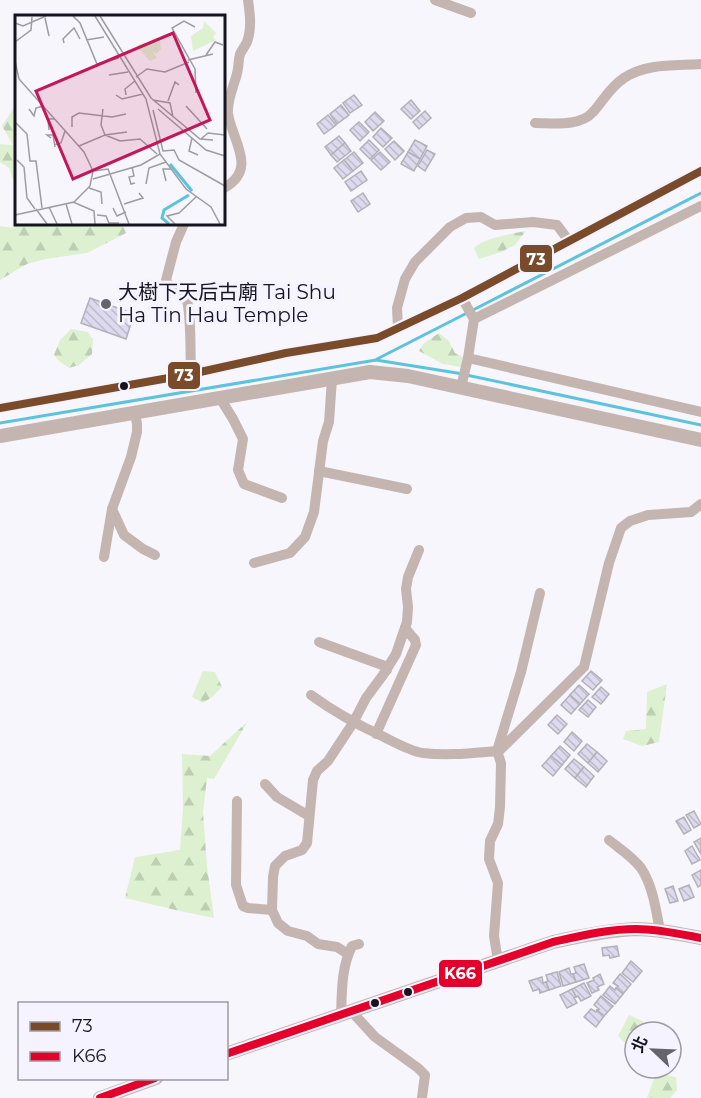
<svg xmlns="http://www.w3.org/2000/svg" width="701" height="1098" font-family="Montserrat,'Noto Sans TC',sans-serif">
	<defs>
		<pattern id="forest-firs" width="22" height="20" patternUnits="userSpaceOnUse" patternTransform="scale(1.5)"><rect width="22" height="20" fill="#ddf1d1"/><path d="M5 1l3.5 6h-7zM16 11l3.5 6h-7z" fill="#bdceb3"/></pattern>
		<pattern id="building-back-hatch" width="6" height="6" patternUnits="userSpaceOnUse" patternTransform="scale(1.5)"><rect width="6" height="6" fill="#dedaee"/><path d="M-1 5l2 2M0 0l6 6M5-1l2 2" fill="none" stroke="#bebacc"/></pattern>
	</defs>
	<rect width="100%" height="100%" fill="#f7f6fc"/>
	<!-- forest -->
	<g fill="url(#forest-firs)">
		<path d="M15 106 16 107V188L9 168 0 162V144L13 145 2 126Z"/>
		<path d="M16 217V224H122L126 233 87 253 46 259 27 264 0 280V226L14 228Z"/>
		<path d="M526 231 515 245 501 252 479 259 474 248C484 238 511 234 526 231Z"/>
		<path d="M71 329 88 332 93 339 92 354 79 365 69 368 59 361 54 355 60 340Z"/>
		<path d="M439 333 449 341 455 353 463 357 461 367 443 364 419 351 424 343Z"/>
		<path d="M203 671 215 672 222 687 212 697 203 703 192 697Z"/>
		<path d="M667 684 659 742 642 746 623 739 626 731 646 729 647 692Z"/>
		<path d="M248 721 214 779 207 778 203 813 207 866 214 918 180 911 125 898 135 857 180 850 183 808 182 754 210 756Z"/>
		<path d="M629 1015 643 1021 640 1032H635V1040L629 1047 618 1036Z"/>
		<path d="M656 1073 676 1077 677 1090 670 1098H647Z"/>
	</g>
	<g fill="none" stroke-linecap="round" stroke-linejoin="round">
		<!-- stream -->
		<g stroke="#5dc3dd" stroke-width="3">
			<path d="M473 310 701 193"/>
			<path d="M377 359 467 313"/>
			<path d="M0 423 376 360 457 373 701 425"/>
		</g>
	</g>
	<!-- building -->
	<g fill="url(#building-back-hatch)" stroke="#b2b1b8" stroke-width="1.5">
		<path d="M354 95 362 105 350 113 343 103Z"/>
		<path d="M411 100 420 111 411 119 401 109Z"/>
		<path d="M341 105 349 115 337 124 330 114Z"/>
		<path d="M425 111 431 118 419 129 413 122Z"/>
		<path d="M375 112 384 121 373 131 365 122Z"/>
		<path d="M328 115 336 125 324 134 317 124Z"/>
		<path d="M359 122 369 132 360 141 350 130Z"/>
		<path d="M381 128 392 138 383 147 373 137Z"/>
		<path d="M339 136 345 143 331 155 325 147Z"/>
		<path d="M369 140 379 150 370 159 360 149Z"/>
		<path d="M415 140 427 146 420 159 408 152Z"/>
		<path d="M394 141 404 151 395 160 385 149Z"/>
		<path d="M345 143 351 151 337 162 331 155Z"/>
		<path d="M427 150 435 154 425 171 418 166Z"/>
		<path d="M354 152 363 163 353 171 344 160Z"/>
		<path d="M380 152 390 162 381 170 371 160Z"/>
		<path d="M408 152 420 159 414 171 401 164Z"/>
		<path d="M344 160 353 171 343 179 334 168Z"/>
		<path d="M361 171 367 180 351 191 345 182Z"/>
		<path d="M363 193 370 204 358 212 351 201Z"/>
		<path d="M90 298 134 314 126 339 81 323Z"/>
		<path d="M591 671 602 680 593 690 582 681Z"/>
		<path d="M579 685 589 694 580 704 570 695Z"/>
		<path d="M601 687 609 694 601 704 592 697Z"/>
		<path d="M570 695 580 704 571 714 561 705Z"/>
		<path d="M588 700 596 707 588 717 579 710Z"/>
		<path d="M557 715 567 724 558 734 548 725Z"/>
		<path d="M572 732 582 741 574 751 564 742Z"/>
		<path d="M587 744 597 752 588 763 578 754Z"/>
		<path d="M560 746 570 755 562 765 551 756Z"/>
		<path d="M597 752 607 761 598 772 588 763Z"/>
		<path d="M551 756 562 765 553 776 542 766Z"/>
		<path d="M574 759 584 767 575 778 565 769Z"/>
		<path d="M584 767 594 776 586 787 575 778Z"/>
		<path d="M694 811 701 824 694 828 686 815Z"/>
		<path d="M684 817 691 830 684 834 676 821Z"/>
		<path d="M701 838V854L694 842Z"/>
		<path d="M692 846 700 860 692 864 685 851Z"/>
		<path d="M701 870V885L698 887 692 875Z"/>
		<path d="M689 885 694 897 684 901 679 889Z"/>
		<path d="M673 886 678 901 670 903 665 889Z"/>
		<path d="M617 946 619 956 610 958 609 955 603 956 602 948Z"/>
		<path d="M631 961 642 971 633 982 622 973Z"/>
		<path d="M584 964 589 978 576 982 573 974 576 973 574 967Z"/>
		<path d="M569 968 571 974H573L576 982 563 986 559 972Z"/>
		<path d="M557 972 561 986 549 990 546 982 548 981 546 975Z"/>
		<path d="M600 974 604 984 597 987 599 990 592 993 587 983 594 980 593 978Z"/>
		<path d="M620 974 631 984 623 994 616 988 618 986 613 983Z"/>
		<path d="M542 977 543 983 546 982 549 990 540 993 539 989 533 991 529 981Z"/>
		<path d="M584 983 591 996 581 1001 578 996 576 997 572 989Z"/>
		<path d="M610 986 615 990 616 988 623 994 615 1004 603 995Z"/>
		<path d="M572 989 576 997 574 998 577 1003 567 1008 560 995Z"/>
		<path d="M601 996 613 1006 604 1016 597 1010 599 1009 594 1005Z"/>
		<path d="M591 1009 596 1012 597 1010 604 1016 596 1027 584 1017Z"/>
	</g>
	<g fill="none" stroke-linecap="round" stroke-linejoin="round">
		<!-- minor -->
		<g stroke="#c4b5b0" stroke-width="10">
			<path d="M435 0 471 13"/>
			<path d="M535 123C553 123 580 127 593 112 604 100 609 88 624 78 647 63 675 66 701 64"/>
			<path d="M224 188C259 169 231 139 228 113 227 101 233 88 236 77 239 69 238 61 240 54 242 50 245 46 247 42 252 28 250 14 248 0"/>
			<path d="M184 224 176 242 166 280 169 285C176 286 182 288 185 294 192 309 190 356 191 374"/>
			<path d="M474 319 701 206"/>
			<path d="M398 328 397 308 405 279 415 262 450 227 466 218 481 217 495 225 533 222 557 225 569 241"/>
			<path d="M468 358 701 412"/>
			<path d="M461 387 468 358 474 319 462 298"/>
			<path d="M220 398 233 419 243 439 238 470 244 484 282 498"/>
			<path d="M0 408 191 374 286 353 377 338 462 298 677 183 701 171"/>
			<path d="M319 471 407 489"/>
			<path d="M112 509 124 535 143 549 155 555"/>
			<path d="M104 557 112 509 131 457 137 432V424L135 413"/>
			<path d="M254 563 290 553 305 537 314 512 323 441 329 422 332 379"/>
			<path d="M319 642 385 666 387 670"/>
			<path d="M311 695C334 712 358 725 384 737 396 743 410 751 423 753 448 756 472 753 497 751"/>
			<path d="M376 734 416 645 415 640 405 628"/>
			<path d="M498 752 584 667 609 563 621 528 630 521 648 515 691 512 701 504"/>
			<path d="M265 784 277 797 309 816"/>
			<path d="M237 801 236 885 243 906 248 908 272 910"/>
			<path d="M609 840C620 849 633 857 641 868 653 886 656 910 660 931"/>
			<path d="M348 954 337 947 318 944 307 936 288 931 278 923 272 910 273 877 275 866 285 856 302 850 307 843 313 780 317 771 328 761 353 723 366 698 383 675 396 654 407 622 408 607 406 589 408 577 419 550"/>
			<path d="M498 961 494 936 498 883 489 859 490 841 498 824 500 807 501 763 497 751 521 672 540 593"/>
			<path d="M352 1012 375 1037 418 1068 425 1075 422 1098"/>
			<path d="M341 1015C342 992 341 968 352 946L359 944"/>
		</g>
		<!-- tertiary -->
		<g stroke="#c4b5b0" stroke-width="14">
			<path d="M0 436 370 372 408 376 701 440"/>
			<path d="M226 1054 553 942C580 936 608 930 636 929 657 929 680 934 701 938"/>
			<path d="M100 1098 156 1078"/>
		</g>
		<defs>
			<path id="bus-1" d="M0 408 191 374 286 353 377 338 462 298 701 171"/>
			<g id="bus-2">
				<path d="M226 1054 553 942C580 936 608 929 636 929 658 929 680 934 701 938"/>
				<path d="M100 1098 155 1078"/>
			</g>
		</defs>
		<!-- bus-1 casing -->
		<use href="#bus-1" stroke="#f5f3ff" stroke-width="12"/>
		<!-- bus-2 casing -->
		<use href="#bus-2" stroke="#f5f3ff" stroke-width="12"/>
		<!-- bus-1 -->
		<use href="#bus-1" stroke="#7a4b2a" stroke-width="8"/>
		<!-- bus-2 -->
		<use href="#bus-2" stroke="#e4002b" stroke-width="8"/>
	</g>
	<!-- markers -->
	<circle fill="#65636c" stroke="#f5f3ff" stroke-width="2" cx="106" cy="304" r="6"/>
	<g fill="#16141e" stroke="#f5f3ff" stroke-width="2">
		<circle cx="124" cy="386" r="5"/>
		<circle cx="408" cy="992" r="5"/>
		<circle cx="375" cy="1003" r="5"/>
	</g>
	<g text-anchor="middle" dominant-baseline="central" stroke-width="6" stroke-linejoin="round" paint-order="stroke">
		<!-- poi labels -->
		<g font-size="20" fill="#16141e" stroke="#f5f3ff" text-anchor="start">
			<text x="118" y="292">大樹下天后古廟 Tai Shu<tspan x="118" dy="23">Ha Tin Hau Temple</tspan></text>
		</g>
	</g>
	<!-- overview -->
	<g transform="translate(15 15)">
		<rect width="210" height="210" fill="#f7f6fc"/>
		<path d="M189 6 201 18 198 22 201 25 178 36 176 21 188 13Z" fill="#ddf1d1"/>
		<path d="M138 23 145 25 146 34 141 39 137 36 142 43 135 46 121 31 129 27 134 31Z" fill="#ddf1d1"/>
		<path fill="none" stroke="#5dc3dd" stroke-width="3" d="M155 149 177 176M154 209 147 203 149 195 174 180"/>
		<path fill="none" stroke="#9d9ca3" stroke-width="1.5" d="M58 1 65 8 82 49 104 43M80 1 131 84 145 139 171 174 196 192 205 209M85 1 136 83 185 124 198 125M30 3 34 21M0 8 8 11 31 1M180 12 169 6 157 13 180 54 181 78M71 25 89 22M0 27 16 15 17 2M49 28 48 24 59 13 65 24M191 40 200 27 208 30M173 45 198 39M0 46 4 64 69 137 78 156 75 171 59 187 0 200M94 60 113 57M121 62 132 54 150 57 174 47M101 80 107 84 128 79M111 80 110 74 120 66M138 85 155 88 158 102M153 86 160 67 164 70M171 91 192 114M14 94 19 101 21 93 28 91M88 94 86 110 90 120M143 94 191 135 210 141M138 95 148 136 159 135 164 145 210 171M0 107 12 119 15 146H21L27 193M57 112V102L64 98 97 102 111 99M34 115 33 104H40M90 120 105 126 125 124 142 139M36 123 32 120H38L40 132M177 123 174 136 183 140M186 124 193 118 210 120M39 130 46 128 50 116M64 131 90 120 112 117M2 145 9 152 12 183 20 194M117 152 119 161 114 162 116 169 120 168M78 156 93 154 114 209M78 164 126 150 145 139M151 166 148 154H156M131 169 134 153 151 147M74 173 86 177 87 189M58 187 79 196 80 209M51 189 57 209M109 189 128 183 124 178M34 192 42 209M98 193 102 201 111 197M21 194 32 209M82 200 91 201 94 208H104M160 209 152 201 164 198 181 182"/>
		<path fill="#c2185b" fill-opacity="0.15" stroke="#c2185b" stroke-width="3" d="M158 18 195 105 58 164 21 76Z"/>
		<rect width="210" height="210" fill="none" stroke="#16141e" stroke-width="3"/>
	</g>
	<g stroke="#f5f3ff" stroke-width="2">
		<rect x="519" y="244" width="34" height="29" rx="6" fill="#7a4b2a"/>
		<rect x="167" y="361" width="34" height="29" rx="6" fill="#7a4b2a"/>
		<rect x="438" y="959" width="45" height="29" rx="6" fill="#e4002b"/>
	</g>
	<g font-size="16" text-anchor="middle" font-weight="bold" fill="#fff">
		<text x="536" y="265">73</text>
		<text x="184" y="381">73</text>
		<text x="460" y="979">K66</text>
	</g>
	<!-- legend -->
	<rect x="18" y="1002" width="210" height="78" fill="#f5f3ff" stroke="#9c9aa5" stroke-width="1.5"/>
	<rect x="30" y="1022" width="30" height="9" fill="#7a4b2a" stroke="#9c9aa5" stroke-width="1.5"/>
	<text x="72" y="1032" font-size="18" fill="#16141e">73</text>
	<rect x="30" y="1052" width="30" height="9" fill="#e4002b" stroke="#9c9aa5" stroke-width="1.5"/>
	<text x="72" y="1062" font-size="18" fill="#16141e">K66</text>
	<!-- north arrow -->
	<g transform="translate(653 1050) rotate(293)"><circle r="28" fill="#f5f3ff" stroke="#9c9aa5" stroke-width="1.5"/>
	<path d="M0-4.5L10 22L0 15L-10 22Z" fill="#65636c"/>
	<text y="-9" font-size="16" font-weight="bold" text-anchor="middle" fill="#16141e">北</text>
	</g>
</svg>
